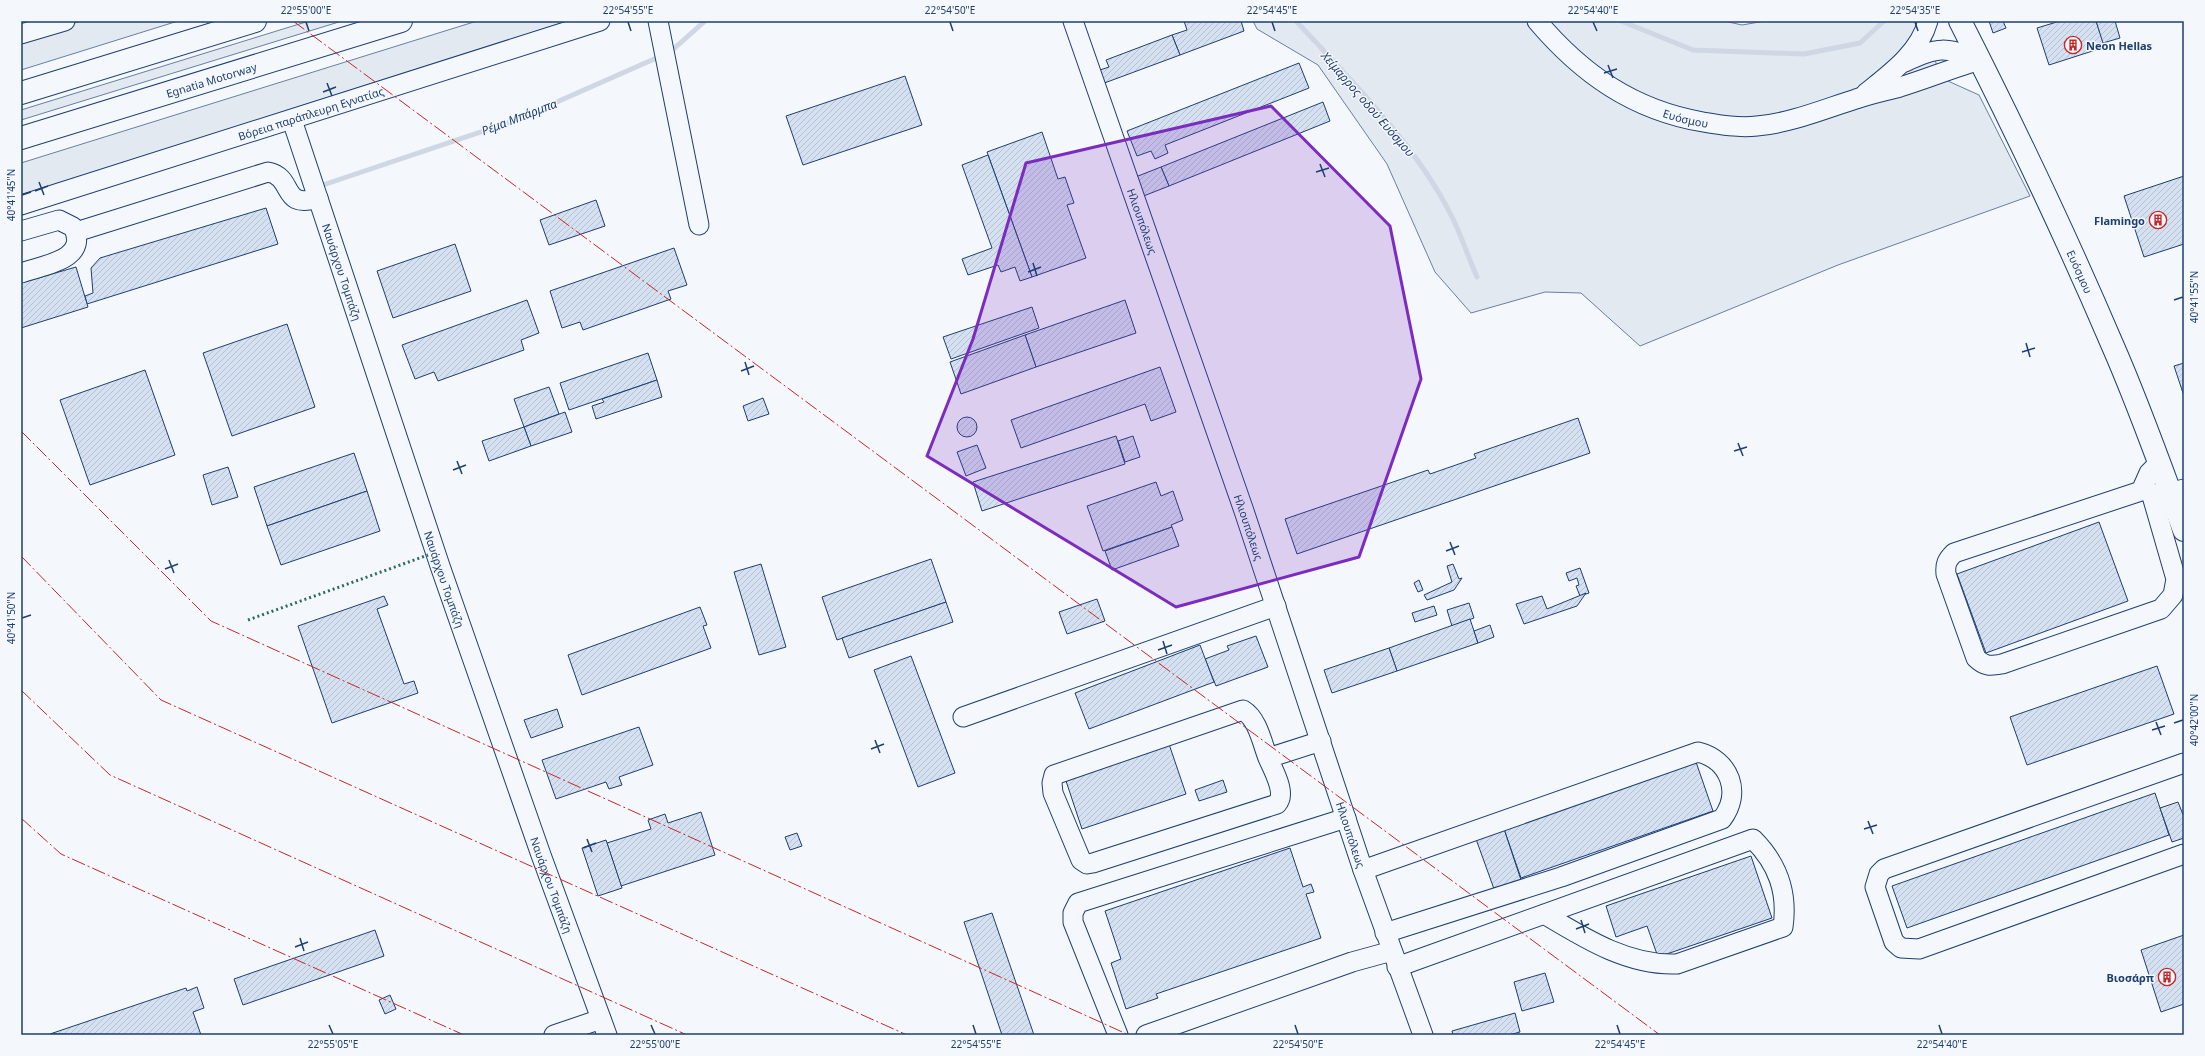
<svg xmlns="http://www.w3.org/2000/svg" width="2205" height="1056" font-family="'Noto Sans',sans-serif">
	<defs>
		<pattern id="building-hatch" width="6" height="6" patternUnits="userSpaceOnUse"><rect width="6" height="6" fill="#d5e0f0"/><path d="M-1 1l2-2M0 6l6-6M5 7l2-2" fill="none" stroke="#b6c1d1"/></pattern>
	</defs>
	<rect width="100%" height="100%" fill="#f4f7fb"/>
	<!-- green -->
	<g fill="#e3e9f0" stroke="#687fa3">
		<path d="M81 21H178L21 70V40Z"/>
		<path d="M309 21H342L21 120V110Z"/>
		<path d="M477 21H568L21 195V163Z"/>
		<path d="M1253 21H1724L1742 25 1765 21H1927L1939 77 1979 95 2030 196 1838 265 1640 346 1581 293 1545 292 1471 313 1435 272 1387 164 1318 65 1257 29Z"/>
	</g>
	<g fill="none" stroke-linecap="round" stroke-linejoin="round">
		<!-- stream -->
		<g stroke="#cfd7e4" stroke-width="5">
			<path d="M1296 21C1349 78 1416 145 1451 215 1461 234 1468 257 1477 277"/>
			<path d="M1621 21 1693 50 1804 54 1860 43 1884 21"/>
			<path d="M669 53 705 21"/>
			<path d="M320 186 516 120 661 56"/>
		</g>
	</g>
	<!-- building -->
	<g fill="url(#building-hatch)" stroke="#1d3f73">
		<path d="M1184 21H1241L1244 31 1180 55 1172 35 1187 30Z"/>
		<path d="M1989 21H2003L2006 28 1993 33Z"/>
		<path d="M2060 21H2096L2105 47 2049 65 2037 28Z"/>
		<path d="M2096 21H2115L2120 38 2103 43Z"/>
		<path d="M1172 35 1180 55 1099 85 1094 72 1109 67 1106 60Z"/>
		<path d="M1299 63 1309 88 1165 145 1168 153 1155 159 1151 151 1137 156 1127 131Z"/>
		<path d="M905 76 922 125 803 165 786 116Z"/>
		<path d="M1323 102 1330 121 1169 186 1161 167Z"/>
		<path d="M1042 132 1058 179 1065 177 1074 203 1067 205 1086 258 1032 277 987 152Z"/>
		<path d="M988 155 1032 277 1020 281 1015 267 1001 272 998 265 968 275 962 259 992 248 962 165Z"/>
		<path d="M1161 167 1169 186 1141 197 1133 178Z"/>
		<path d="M2184 176V244L2144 257 2124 196Z"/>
		<path d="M596 200 605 226 549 245 540 220Z"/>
		<path d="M266 208 278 244 87 304 85 296 93 293 91 268 100 258Z"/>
		<path d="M455 244 471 291 393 318 377 271Z"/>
		<path d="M674 248 687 285 668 291 671 299 583 330 580 322 562 328 550 291Z"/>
		<path d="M76 267 88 307 21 328V283Z"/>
		<path d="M527 300 539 333 521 340 524 350 438 381 434 372 415 379 402 345Z"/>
		<path d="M1125 300 1136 333 1036 367 1025 335Z"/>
		<path d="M1032 307 1039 328 951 359 943 337Z"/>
		<path d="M287 324 315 407 232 436 203 353Z"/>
		<path d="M1025 335 1036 367 961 394 950 362Z"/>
		<path d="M648 353 657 380 569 410 560 383Z"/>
		<path d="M2184 363V396L2174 366Z"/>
		<path d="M1160 367 1176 412 1151 421 1145 404 1021 448 1011 420Z"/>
		<path d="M145 370 175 455 90 485 60 400Z"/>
		<path d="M657 380 662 397 596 419 592 406 604 402 602 399Z"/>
		<path d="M549 387 559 414 524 427 514 399Z"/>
		<path d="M763 398 769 414 748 421 743 406Z"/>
		<path d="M565 412 572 432 531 446 524 427Z"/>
		<circle cx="967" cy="427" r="10"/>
		<path d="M1578 418 1590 453 1297 554 1285 519 1428 470 1430 474 1476 458 1474 454Z"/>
		<path d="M524 427 531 446 489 461 482 441Z"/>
		<path d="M1116 436 1125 464 982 511 973 482Z"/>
		<path d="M1133 436 1140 457 1125 462 1118 441Z"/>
		<path d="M977 445 986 468 966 476 957 452Z"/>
		<path d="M354 453 367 491 267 526 254 487Z"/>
		<path d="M228 467 238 497 212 505 203 475Z"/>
		<path d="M1156 482 1161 496 1173 491 1183 520 1171 525 1172 527 1103 551 1087 506Z"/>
		<path d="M367 491 380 531 281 565 267 526Z"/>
		<path d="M2099 522 2128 601 1986 653 1957 574Z"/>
		<path d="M1172 527 1179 546 1112 570 1105 551Z"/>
		<path d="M931 559 946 602 837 640 822 597Z"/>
		<path d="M761 564 786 647 759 655 734 572Z"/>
		<path d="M1453 564 1459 579 1462 578 1454 590 1427 600 1424 595 1452 582 1447 566Z"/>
		<path d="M1580 568 1589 593 1580 596 1576 586 1579 585 1577 578 1569 581 1566 573Z"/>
		<path d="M1419 580 1423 590 1418 592 1414 583Z"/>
		<path d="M1586 593 1577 606 1524 624 1516 604 1542 596 1547 609Z"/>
		<path d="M384 596 388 605 377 609 404 684 414 681 418 693 332 723 298 626Z"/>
		<path d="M1097 599 1105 621 1067 634 1059 612Z"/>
		<path d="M946 602 953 622 849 658 842 638Z"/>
		<path d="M1469 603 1474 618 1452 626 1447 610Z"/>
		<path d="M1434 606 1437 615 1415 622 1412 613Z"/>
		<path d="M700 607 707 625 703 626 711 648 582 695 568 655Z"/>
		<path d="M1470 619 1478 643 1397 671 1389 648Z"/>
		<path d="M1490 625 1494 637 1478 643 1474 631Z"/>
		<path d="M1256 636 1268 667 1216 686 1205 659 1229 650 1227 646Z"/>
		<path d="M1200 645 1214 682 1089 729 1075 693Z"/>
		<path d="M1389 648 1397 671 1332 693 1324 670Z"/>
		<path d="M911 656 955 773 918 787 874 670Z"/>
		<path d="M2157 666 2174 714 2027 765 2010 717Z"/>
		<path d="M557 709 563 727 531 738 524 720Z"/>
		<path d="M639 727 653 765 619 777 622 785 609 789 606 782 556 799 542 760Z"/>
		<path d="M1169 744 1186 794 1082 829 1065 778Z"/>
		<path d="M1696 762 1713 811 1521 878 1504 829Z"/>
		<path d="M1223 780 1227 792 1199 801 1195 790Z"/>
		<path d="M2155 793 2169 835 1907 928 1892 886Z"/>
		<path d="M2178 802 2184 817V838L2172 842 2160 808Z"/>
		<path d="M701 812 715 855 621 886 607 843 651 829 648 820 665 814 668 823Z"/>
		<path d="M1504 829 1521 880 1494 889 1476 839Z"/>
		<path d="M797 833 802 846 790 850 785 837Z"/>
		<path d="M606 840 622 888 598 896 582 848Z"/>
		<path d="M1290 848 1303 887 1311 884 1314 892 1306 894 1321 938 1156 994 1158 998 1126 1009 1111 963 1121 959 1105 911Z"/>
		<path d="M1751 856 1772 918 1658 957 1647 926 1616 937 1606 906Z"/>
		<path d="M992 913 1034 1035H1002L964 922Z"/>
		<path d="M375 930 384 956 243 1005 234 979Z"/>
		<path d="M2184 935V1004L2161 1012 2141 950Z"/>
		<path d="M1545 973 1554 1002 1522 1011 1514 982Z"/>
		<path d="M197 987 204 1008 193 1012 201 1035 50 1034 186 988 187 991Z"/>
		<path d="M390 995 396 1009 385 1014 379 1000Z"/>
		<path d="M1515 1013 1520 1032 1509 1035H1453L1452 1031Z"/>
	</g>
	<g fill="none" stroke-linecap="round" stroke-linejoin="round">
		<defs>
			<g id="minor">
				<path d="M658 21 699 225"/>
				<path id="s1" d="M1073 21 1244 511 1363 870 1423 1035"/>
				<path id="s2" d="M1537 21C1582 74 1633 110 1703 122 1721 125 1739 128 1757 126 1791 123 1824 109 1856 99 1870 94 1885 91 1900 87 1926 79 1953 68 1980 60"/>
				<path d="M21 34 65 21"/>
				<path d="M1905 62C1939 46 1945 47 1980 60"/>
				<path d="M1866 93C1891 73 1919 53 1928 21"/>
				<path id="s3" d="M292 120 440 566 541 855 607 1035"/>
				<path id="s4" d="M21 205 600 21"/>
				<path d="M21 231 59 220 73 227C90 260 43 265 21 273"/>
				<path d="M76 232 268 172C295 177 280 210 318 198"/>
				<path d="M2141 491 1954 553C1947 560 1945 564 1946 574L1976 658C1985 667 1991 666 2002 664L2161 609 2173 595 2176 579 2152 496 2148 490 2141 491 2149 473 2160 462"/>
				<path d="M2170 493 2184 489"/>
				<path d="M963 717 1276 606"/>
				<path d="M1268 758C1262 743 1258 719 1243 710L1054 775 1052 783 1053 793 1081 860 1087 864 1093 863 1277 804C1287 793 1273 770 1268 758L1321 741"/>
				<path d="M2184 763 1884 869 1879 874 1875 887 1894 942 1901 948 1919 949 2184 854"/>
				<path d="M1363 870 1698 752C1730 760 1742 793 1722 819L1561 877 1385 933"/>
				<path d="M1397 967 1753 839C1778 864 1788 892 1783 927L1677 964C1628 966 1584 938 1544 914"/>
				<path d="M554 1035 601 1019"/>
				<path d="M1118 1035 1073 922V913L1078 903 1346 818"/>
				<path d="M1146 1035 1352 962 1392 951"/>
			</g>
			<g id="major">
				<path id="s5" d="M1960 21C2014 127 2065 234 2112 344 2139 405 2161 468 2184 530"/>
			</g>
			<g id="highway">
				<path d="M21 93 255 21"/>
				<path id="s6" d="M21 138 401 21"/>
			</g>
		</defs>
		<!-- minor casing -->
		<use href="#minor" stroke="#1d3f73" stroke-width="21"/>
		<!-- major casing -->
		<use href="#major" stroke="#1d3f73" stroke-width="24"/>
		<!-- highway casing -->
		<use href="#highway" stroke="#1d3f73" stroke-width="24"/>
		<!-- minor -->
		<use href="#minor" stroke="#f4f7fb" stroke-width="19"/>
		<!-- major -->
		<use href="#major" stroke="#f4f7fb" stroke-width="22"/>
		<!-- highway -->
		<use href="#highway" stroke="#f4f7fb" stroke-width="22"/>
		<!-- hedge -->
		<path stroke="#2c6c60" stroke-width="3" stroke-dasharray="2 3" stroke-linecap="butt" d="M248 620 428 555"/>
		<!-- power -->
		<g stroke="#c62828" stroke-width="1" stroke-dasharray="14 3 2 3" stroke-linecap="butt">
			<path d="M293 21 1660 1035"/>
			<path d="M21 431 211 621 1129 1035"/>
			<path d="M21 556 161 700 907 1035"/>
			<path d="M21 690 110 775 687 1035"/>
			<path d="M21 818 61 854 464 1035"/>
		</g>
	</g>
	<!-- marked area -->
	<path fill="#7b2cbf" fill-opacity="0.2" stroke="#7b2cbf" stroke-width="3" stroke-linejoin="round" d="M1271 106 1390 226 1421 379 1359 557 1176 607 927 456 973 339 1026 163Z"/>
	<!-- ticks -->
	<path fill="none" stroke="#1d3f73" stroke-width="1.5" d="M306 22 309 31M628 22 631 31M950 22 953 31M1272 22 1275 31M1593 22 1597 31M1915 22 1918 31M1608 65 1613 78M1604 73 1617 69M327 83 332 96M323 92 336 87M1320 164 1325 177M1316 172 1329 168M39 182 44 195M35 191 48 186M22 195 31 192M1033 263 1037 276M1028 272 1041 267M2174 300 2183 297M2026 343 2030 357M2022 352 2035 348M745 362 749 375M741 371 754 366M1738 443 1743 456M1734 451 1747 447M457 461 462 474M453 470 466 465M1450 542 1455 555M1446 551 1459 546M169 560 174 573M165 569 178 564M22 618 31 615M1163 641 1167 654M1158 650 1172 645M2156 722 2161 735M2174 723 2183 720M2152 730 2165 726M875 740 880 753M871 749 884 744M1868 821 1873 834M1864 829 1877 825M587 839 592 852M583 848 596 843M1581 920 1585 933M1576 929 1589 924M300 938 304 951M295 947 308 942M329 1025 333 1034M651 1025 655 1034M973 1025 976 1034M1295 1025 1298 1034M1617 1025 1620 1034M1939 1025 1942 1034"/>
	<!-- icons -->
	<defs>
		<symbol id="building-ring" viewBox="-11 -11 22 22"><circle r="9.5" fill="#f4f7fb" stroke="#c62828" stroke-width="1.5"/><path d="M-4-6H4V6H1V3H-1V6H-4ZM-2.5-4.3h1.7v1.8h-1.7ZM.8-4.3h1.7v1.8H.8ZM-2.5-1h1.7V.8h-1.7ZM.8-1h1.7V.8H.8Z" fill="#c62828"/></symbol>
	</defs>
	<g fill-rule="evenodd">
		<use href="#building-ring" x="2063" y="35" width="20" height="20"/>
		<use href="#building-ring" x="2148" y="210" width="20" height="20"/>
		<use href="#building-ring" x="2157" y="967" width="20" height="20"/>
	</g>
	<g text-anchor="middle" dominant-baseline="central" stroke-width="3" stroke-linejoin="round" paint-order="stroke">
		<!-- poi labels -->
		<g font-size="11" font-weight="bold" fill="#1d3f73" stroke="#f4f7fb" text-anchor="end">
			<text x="2086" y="45" text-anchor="start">Neon Hellas</text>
			<text x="2145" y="220">Flamingo</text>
			<text x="2154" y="977">Βιοσάρπ</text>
		</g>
		<!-- street labels -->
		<g font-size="11" fill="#1d3f73" stroke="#f4f7fb">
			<text stroke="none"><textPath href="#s6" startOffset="199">Egnatia Motorway</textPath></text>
			<text stroke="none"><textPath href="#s4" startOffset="304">Βόρεια παράπλευρη Εγνατίας</textPath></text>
			<text stroke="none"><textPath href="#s2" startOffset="181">Ευόσμου</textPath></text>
			<text stroke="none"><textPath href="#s1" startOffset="212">Ηλιουπόλεως</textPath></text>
			<text stroke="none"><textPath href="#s3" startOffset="160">Ναυάρχου Τομπάζη</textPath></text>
			<text stroke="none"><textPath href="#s5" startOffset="278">Ευόσμου</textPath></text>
			<text stroke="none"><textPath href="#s1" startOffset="536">Ηλιουπόλεως</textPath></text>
			<text stroke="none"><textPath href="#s3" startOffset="484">Ναυάρχου Τομπάζη</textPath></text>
			<text stroke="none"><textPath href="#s1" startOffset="860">Ηλιουπόλεως</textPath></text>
			<text stroke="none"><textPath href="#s3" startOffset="808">Ναυάρχου Τομπάζη</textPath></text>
		</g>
		<!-- water labels -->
		<g font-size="12" font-style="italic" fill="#1d3f73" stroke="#f4f7fb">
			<text transform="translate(1368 104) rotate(49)">Χείμαρρος οδού Ευόσμου</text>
			<text transform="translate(519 117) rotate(-21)">Ρέμα Μπάρμπα</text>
		</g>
	</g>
	<!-- border -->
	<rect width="2205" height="1056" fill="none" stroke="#f4f7fb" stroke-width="44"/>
	<rect x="22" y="22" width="2161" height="1012" fill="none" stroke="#1d3f73" stroke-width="1.5"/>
	<g font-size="10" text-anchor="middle" fill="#1d3f73">
		<text x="306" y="14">22°55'00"E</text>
		<text x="628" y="14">22°54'55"E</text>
		<text x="950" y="14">22°54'50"E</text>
		<text x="1272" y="14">22°54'45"E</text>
		<text x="1593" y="14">22°54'40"E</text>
		<text x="1915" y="14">22°54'35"E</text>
		<text transform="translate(11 195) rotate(-90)" y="4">40°41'45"N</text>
		<text transform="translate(2194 297) rotate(-90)" y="4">40°41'55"N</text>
		<text transform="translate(11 618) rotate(-90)" y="4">40°41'50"N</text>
		<text transform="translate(2194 720) rotate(-90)" y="4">40°42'00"N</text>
		<text x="333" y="1048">22°55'05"E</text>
		<text x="655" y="1048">22°55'00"E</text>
		<text x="976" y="1048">22°54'55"E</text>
		<text x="1298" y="1048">22°54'50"E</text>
		<text x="1620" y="1048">22°54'45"E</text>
		<text x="1942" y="1048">22°54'40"E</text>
	</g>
</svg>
